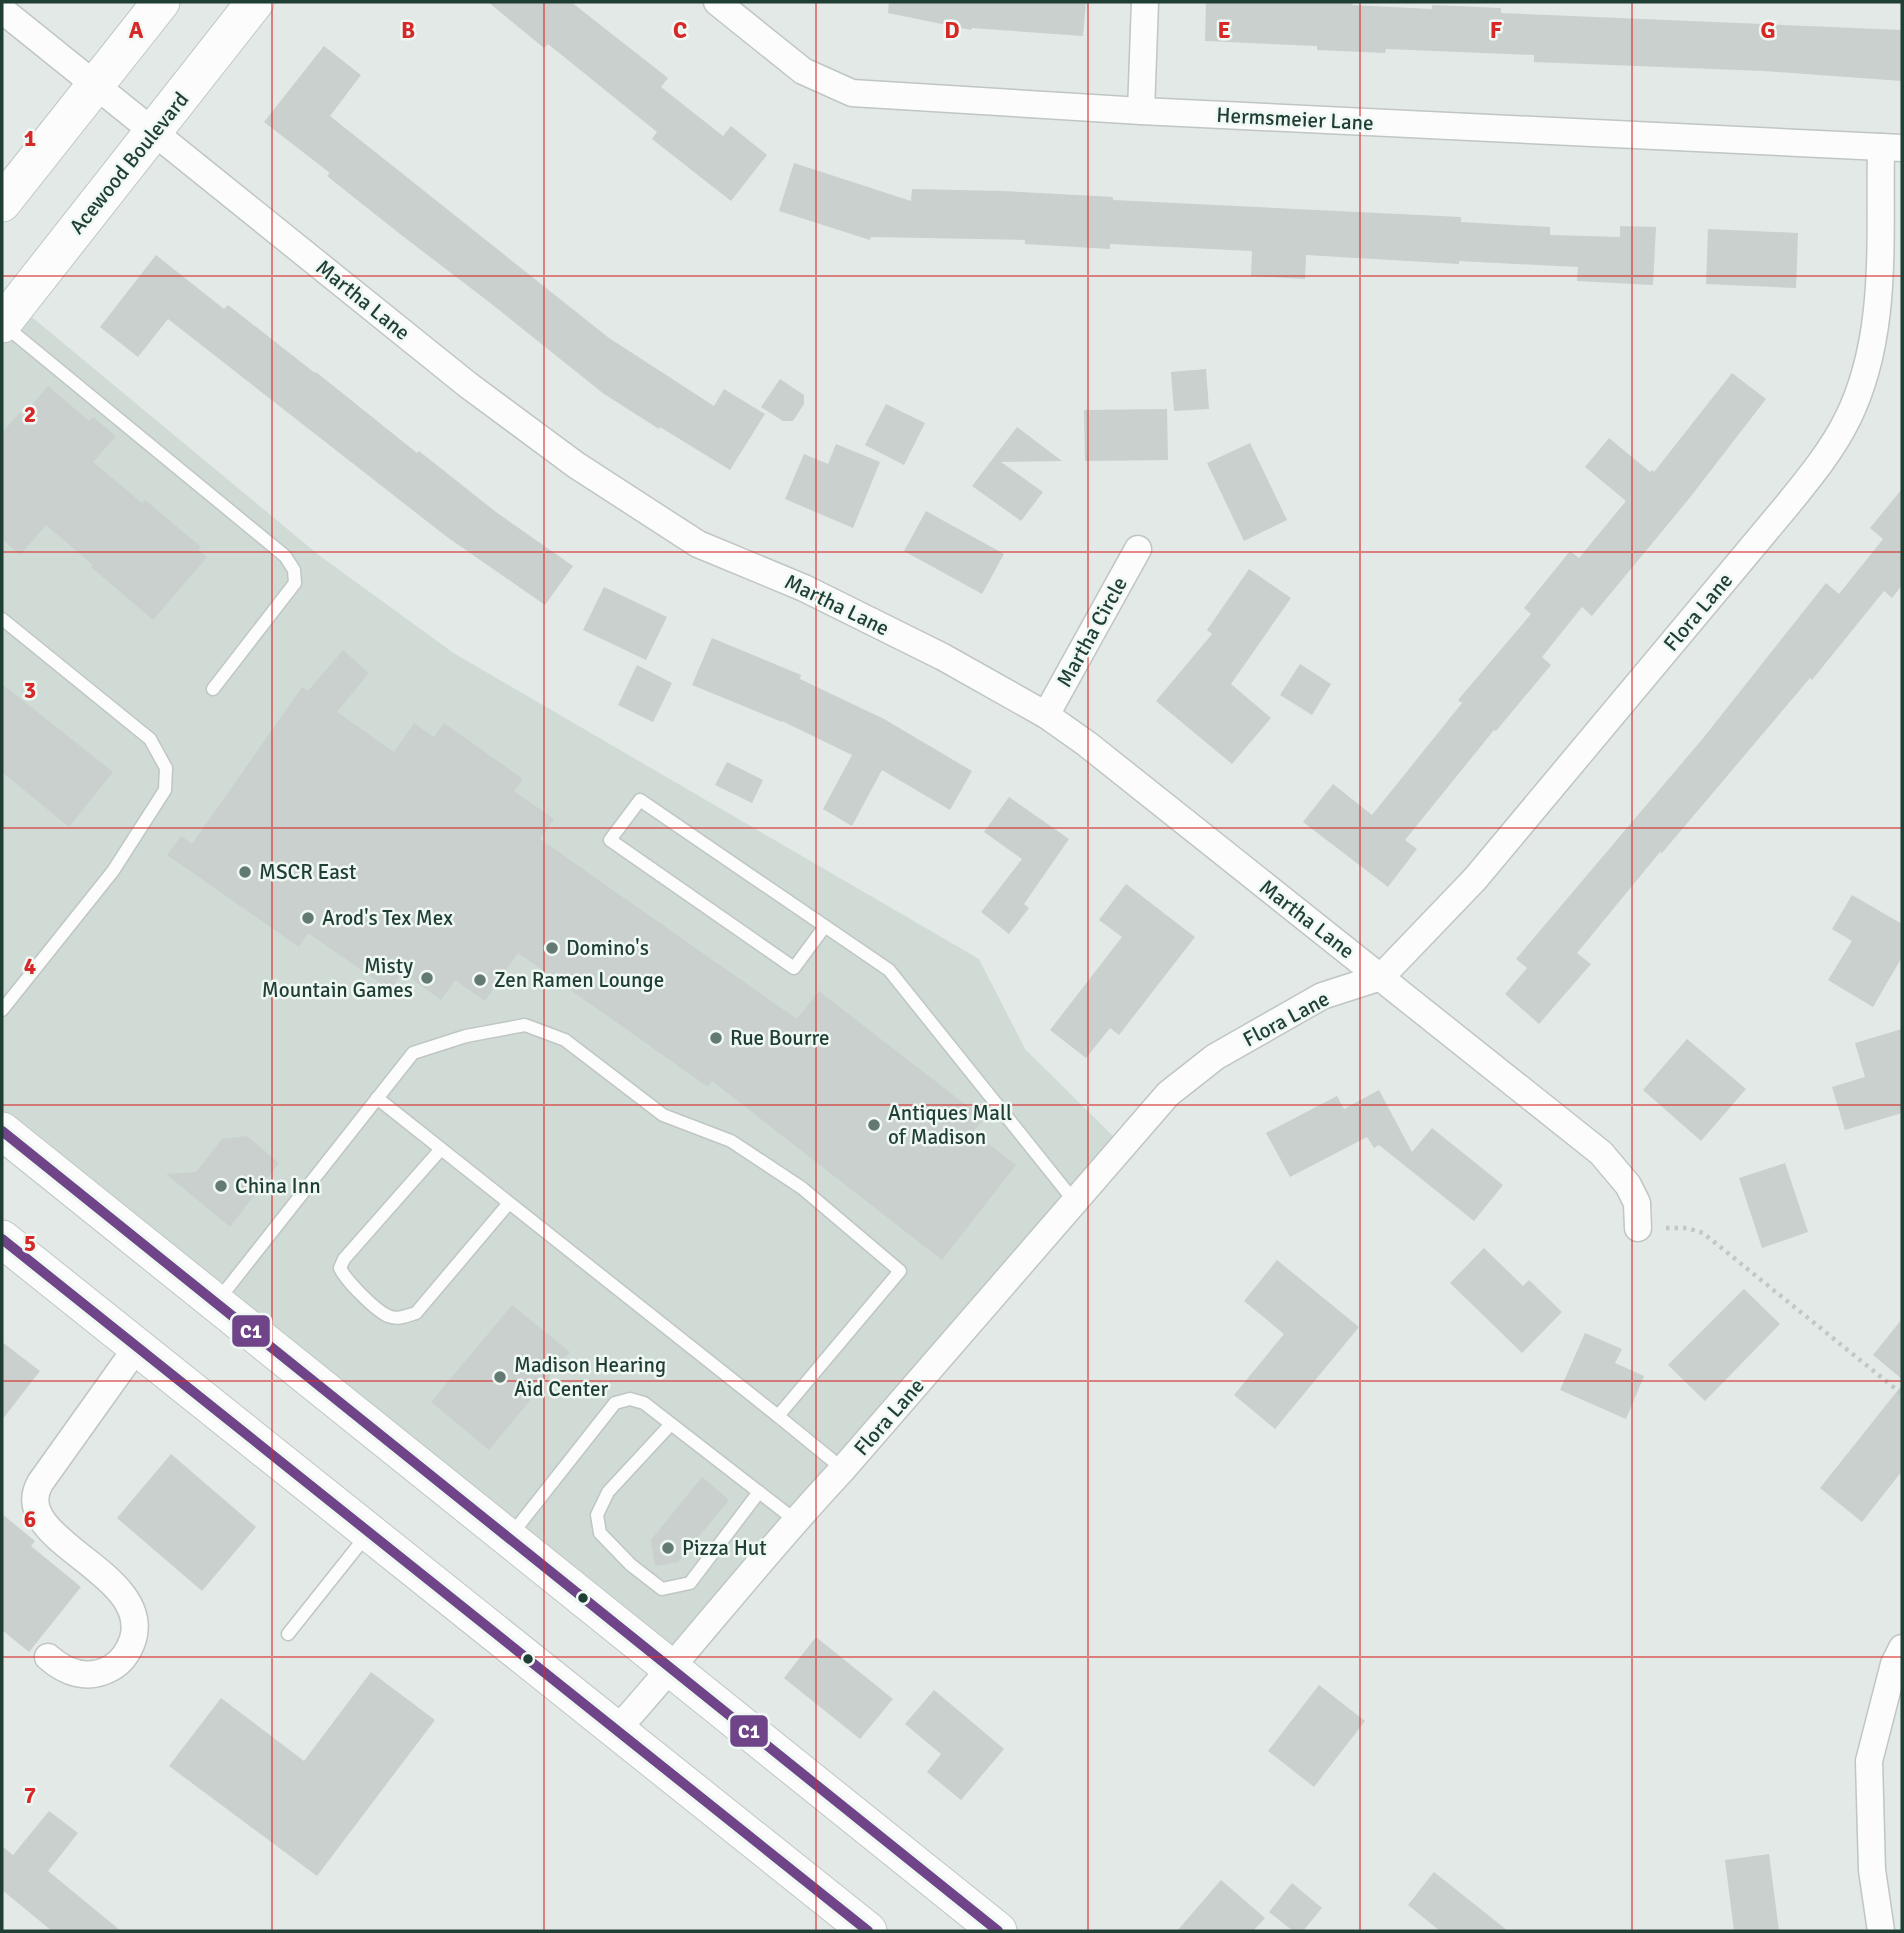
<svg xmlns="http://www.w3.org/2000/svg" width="1904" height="1933" font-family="Signika,sans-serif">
	<rect width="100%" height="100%" fill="#e2e9e6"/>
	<!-- built -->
	<path fill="#d0dbd6" d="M16 304 320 556 455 654 979 959 1025 1049 1122 1145 671 1669 2 1131V322Z"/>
	<!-- building -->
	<g fill="#cad0cd">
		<path d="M488 2H571L668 78 661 87 723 136 731 126 767 155 731 201 652 139 657 132 548 44 544 48Z"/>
		<path d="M889 2H1086L1083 36 972 28 971 30 888 13Z"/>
		<path d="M1206 2H1353L1352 5 1432 9V5L1501 8V13L1902 30V81L1764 71 1534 62V55L1386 49 1385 53 1317 50V46L1205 41Z"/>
		<path d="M324 46 361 75 330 116 609 338 714 406 724 389 765 414 730 470 660 427 659 429 604 394 489 302 400 234 327 176 330 173 264 122Z"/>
		<path d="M794 163 911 201 912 189 1002 191 1113 197V200L1461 217V222L1550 227V235L1620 237V226L1656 227 1653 285 1577 281 1578 267 1459 261V264L1306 255 1305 279 1251 276 1252 251 1110 244V249L1025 244V240L871 237 870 240 779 211Z"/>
		<path d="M1708 229 1798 233 1796 288 1706 284Z"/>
		<path d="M156 255 224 309 228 305 315 373 316 372 417 453 419 451 496 512 573 566 545 605 447 537 168 319 138 357 100 327Z"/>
		<path d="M1206 369 1209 409 1174 411 1171 372Z"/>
		<path d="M1732 373 1766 399 1688 500 1592 616 1582 607 1542 657 1551 665 1496 731 1494 730 1405 840 1417 849 1388 887 1303 822 1333 784 1372 815 1462 703 1458 700 1531 614 1524 608 1570 551 1579 558 1626 501 1585 467 1609 438 1650 472 1652 470 1654 472Z"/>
		<path d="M780 379 804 395V404L793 421H783L761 407Z"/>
		<path d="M48 386 89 421 93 417 116 436 93 462 142 503 145 500 201 547 198 550 207 557 153 620 91 567 93 565 46 525 20 555 2 539V433L20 412 23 415Z"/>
		<path d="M886 404 925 423 904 465 865 445Z"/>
		<path d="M1167 409 1168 460 1085 461 1084 410Z"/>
		<path d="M1017 427 1062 461 1001 462 1043 492 1021 521 972 486Z"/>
		<path d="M1250 443 1287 520 1244 541 1207 463Z"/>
		<path d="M836 444 880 462 853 528 785 499 804 454 828 464Z"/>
		<path d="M1902 489V585L1892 598 1884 591 1812 680 1810 678 1662 853 1660 852 1577 953 1591 964 1539 1024 1505 994 1527 968 1516 959 1704 737 1826 583 1839 594 1883 539 1870 528Z"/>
		<path d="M926 511 1004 554 982 594 904 551Z"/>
		<path d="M1249 569 1291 598 1231 684 1271 718 1232 764 1156 701 1212 634 1207 630Z"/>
		<path d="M604 587 667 617 646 660 583 630Z"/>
		<path d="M712 638 801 675 800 679 884 719 972 771 950 810 882 770 852 826 823 809 852 755 782 721V722L692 685Z"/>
		<path d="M343 650 369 673 337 712 394 752 414 723 434 737 444 723 523 779 514 791 554 819 540 839 797 1019 819 991 984 1119 973 1132 1016 1165 942 1260 712 1081 708 1087 518 953 485 1001 455 980 441 1000 402 972 390 990 308 933 299 947 167 855 181 836 192 844 302 687 308 691Z"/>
		<path d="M1300 664 1331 684 1312 715 1280 695Z"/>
		<path d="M637 665 672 683 653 722 618 705Z"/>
		<path d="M2 684 113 772 69 827 2 772Z"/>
		<path d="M727 762 763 780 752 803 715 785Z"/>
		<path d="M1009 797 1069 839 1024 904 1029 908 1009 934 981 912 1022 859 984 832Z"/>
		<path d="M1126 884 1195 937 1119 1035 1110 1028 1086 1058 1050 1030 1122 937 1099 920Z"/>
		<path d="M1852 895 1902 924V957L1873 1007 1828 980 1852 941 1832 929Z"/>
		<path d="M1902 1029V1113L1845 1130 1832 1087 1865 1077 1855 1043Z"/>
		<path d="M1687 1039 1746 1089 1701 1141 1643 1090Z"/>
		<path d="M1379 1090 1412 1152 1432 1128 1503 1185 1474 1221 1379 1145 1374 1148 1367 1137 1290 1177 1266 1133 1337 1096 1344 1109Z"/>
		<path d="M247 1136 279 1163 230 1227 166 1174 196 1172 222 1139Z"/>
		<path d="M1785 1163 1808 1232 1762 1248 1739 1178Z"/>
		<path d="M1484 1248 1523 1286 1529 1280 1562 1312 1522 1353 1450 1283Z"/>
		<path d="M1277 1260 1359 1327 1275 1429 1234 1395 1284 1334 1244 1301Z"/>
		<path d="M1744 1289 1780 1324 1705 1401 1668 1365Z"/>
		<path d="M512 1305 570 1352 489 1450 431 1402Z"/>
		<path d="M1902 1319V1379L1873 1355Z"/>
		<path d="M1585 1333 1622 1349 1615 1363 1644 1376 1626 1419 1560 1390Z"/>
		<path d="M2 1342 40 1371 2 1420Z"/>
		<path d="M1902 1385V1471L1862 1522 1820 1488Z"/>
		<path d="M171 1454 256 1527 202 1591 117 1518Z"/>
		<path d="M702 1477 729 1500 678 1562 655 1566 651 1540Z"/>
		<path d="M2 1514 35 1541 31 1546 81 1587 29 1652 2 1630Z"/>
		<path d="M816 1637 893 1699 860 1739 784 1678Z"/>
		<path d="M371 1672 435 1720 317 1876 169 1766 221 1698 304 1761Z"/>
		<path d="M1319 1685 1365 1721 1314 1787 1268 1751Z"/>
		<path d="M934 1690 1004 1749 961 1800 927 1772 941 1754 905 1724Z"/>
		<path d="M49 1811 78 1833 48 1871 121 1931H52L2 1890V1846L13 1855Z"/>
		<path d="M1769 1854 1779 1931H1734L1725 1860Z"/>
		<path d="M1434 1872 1508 1931H1440L1408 1905Z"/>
		<path d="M1221 1880 1265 1918 1253 1931H1177Z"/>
		<path d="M1292 1883 1322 1908 1303 1931H1293L1269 1912Z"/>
	</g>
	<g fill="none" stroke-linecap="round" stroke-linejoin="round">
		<defs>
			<g id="lane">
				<path d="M4 325 285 556 294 570 295 583 213 689"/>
				<path d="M2 619 150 739 166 768 165 790 113 871 2 1010"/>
				<path d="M825 926 794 968 610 840 640 800 889 970 1075 1202"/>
				<path d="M377 1098 778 1416"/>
				<path d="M441 1149 344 1259 340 1268C346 1281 375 1310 388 1316 398 1320 406 1316 416 1313L509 1203"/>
				<path d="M219 1299 413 1053 466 1036 525 1025 565 1040 663 1115 731 1141 802 1188 900 1271 778 1416 843 1469"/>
				<path d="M671 1424 608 1492 597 1515 600 1533 631 1565 662 1589 690 1583 759 1492"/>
				<path d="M511 1535 615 1403 630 1399 644 1403 795 1520"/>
				<path d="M288 1634 366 1536"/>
			</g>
			<g id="street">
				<path d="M717 2 803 71 852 93 1141 111 1902 148"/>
				<path d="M2 10 468 385 576 465 698 544 804 588 943 657 1046 715 1087 744 1601 1153 1628 1185 1637 1203 1638 1228"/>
				<path d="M1141 111 1145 2"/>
				<path d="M1046 715 1138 549"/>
				<path d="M48 1657C66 1673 88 1681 111 1668 122 1662 129 1651 133 1639 152 1571 8 1541 40 1483L137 1347"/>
				<path d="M616 1731C693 1645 764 1553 843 1469L1168 1094 1215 1057 1322 996 1381 977 1475 879 1789 503C1810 477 1832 450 1847 420 1889 336 1879 238 1881 147"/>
				<path d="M1881 1931 1872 1870 1869 1761 1894 1664 1902 1648"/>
			</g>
			<g id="secondary">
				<path d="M2 203 161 2"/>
				<path d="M2 324 255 2"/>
				<path d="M2 1131 998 1931"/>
				<path d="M2 1239 868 1931"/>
			</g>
		</defs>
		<!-- lane casing -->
		<use href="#lane" stroke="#bfc6c3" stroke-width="15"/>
		<!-- street casing -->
		<use href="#street" stroke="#bfc6c3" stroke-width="29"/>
		<!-- secondary casing -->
		<use href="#secondary" stroke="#bec7c3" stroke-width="39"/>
		<!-- path -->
		<path stroke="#bfcac6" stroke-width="4.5" stroke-dasharray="3.5 5" stroke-linecap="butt" d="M1666 1228H1687L1703 1233 1902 1394"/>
		<!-- lane -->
		<use href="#lane" stroke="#fbfcfb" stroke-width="12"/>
		<!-- street -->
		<use href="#street" stroke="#fbfcfb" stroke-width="26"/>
		<!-- secondary -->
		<use href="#secondary" stroke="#fbfcfb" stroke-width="37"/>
		<defs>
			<g id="bus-1">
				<path d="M2 1131 998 1931"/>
				<path d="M2 1239 868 1931"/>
			</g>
		</defs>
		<!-- bus-1 casing -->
		<use href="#bus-1" stroke="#f0f8f4" stroke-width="16"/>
		<!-- bus-1 -->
		<use href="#bus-1" stroke="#704489" stroke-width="10"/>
	</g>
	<!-- grid -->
	<path fill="none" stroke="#d62828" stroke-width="2" stroke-opacity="0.55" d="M272 2V1931M544 2V1931M816 2V1931M1088 2V1931M1360 2V1931M1632 2V1931M2 276H1902M2 552H1902M2 828H1902M2 1105H1902M2 1381H1902M2 1657H1902"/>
	<!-- markers -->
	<g fill="#637a72" stroke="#f0f8f4" stroke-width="2.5">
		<circle cx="245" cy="872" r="7"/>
		<circle cx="308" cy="918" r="7"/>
		<circle cx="552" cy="948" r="7"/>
		<circle cx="427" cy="978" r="7"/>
		<circle cx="480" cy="980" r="7"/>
		<circle cx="716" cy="1038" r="7"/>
		<circle cx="874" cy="1125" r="7"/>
		<circle cx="221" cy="1186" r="7"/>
		<circle cx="500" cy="1377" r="7"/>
		<circle cx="668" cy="1548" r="7"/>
	</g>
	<g fill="#1f3e34" stroke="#f0f8f4" stroke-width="2.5">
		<circle cx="583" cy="1598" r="6"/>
		<circle cx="528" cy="1659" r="6"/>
	</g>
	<g text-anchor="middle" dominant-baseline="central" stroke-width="5" stroke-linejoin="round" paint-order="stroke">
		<!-- street labels -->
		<g font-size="21" fill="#1f3e34" stroke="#f0f8f4">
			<text transform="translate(1295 119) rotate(3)">Hermsmeier Lane</text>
			<text transform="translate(129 163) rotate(-51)">Acewood Boulevard</text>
			<text transform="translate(363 300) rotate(39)">Martha Lane</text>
			<text transform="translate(837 605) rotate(26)">Martha Lane</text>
			<text transform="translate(1698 612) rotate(-50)">Flora Lane</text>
			<text transform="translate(1092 632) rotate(-61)">Martha Circle</text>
			<text transform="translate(1307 919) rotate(38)">Martha Lane</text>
			<text transform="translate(1286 1019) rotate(-28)">Flora Lane</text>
			<text transform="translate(889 1417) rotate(-49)">Flora Lane</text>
		</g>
		<!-- poi labels -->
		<g font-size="21" fill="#1f3e34" stroke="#f0f8f4" text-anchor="start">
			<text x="259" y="872">MSCR East</text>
			<text x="322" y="918">Arod's Tex Mex</text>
			<text x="566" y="948">Domino's</text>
			<text x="413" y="966" text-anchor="end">Misty<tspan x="413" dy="24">Mountain Games</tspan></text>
			<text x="494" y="980">Zen Ramen Lounge</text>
			<text x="730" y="1038">Rue Bourre</text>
			<text x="888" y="1113">Antiques Mall<tspan x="888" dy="24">of Madison</tspan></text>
			<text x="235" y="1186">China Inn</text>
			<text x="514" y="1365">Madison Hearing<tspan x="514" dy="24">Aid Center</tspan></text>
			<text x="682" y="1548">Pizza Hut</text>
		</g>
	</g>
	<g font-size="23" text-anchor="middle" font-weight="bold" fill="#d62828" stroke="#f0f8f4" stroke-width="5" stroke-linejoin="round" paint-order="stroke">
		<text x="136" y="38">A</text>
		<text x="408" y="38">B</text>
		<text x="680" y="38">C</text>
		<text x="952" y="38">D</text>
		<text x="1224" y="38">E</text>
		<text x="1496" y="38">F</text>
		<text x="1768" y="38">G</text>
		<text x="30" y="146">1</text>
		<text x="30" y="422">2</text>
		<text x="30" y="698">3</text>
		<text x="30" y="974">4</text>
		<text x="30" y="1251">5</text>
		<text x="30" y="1527">6</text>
		<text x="30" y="1803">7</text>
	</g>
	<g stroke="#f0f8f4" stroke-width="2.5">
		<rect x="231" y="1314" width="40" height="34" rx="7" fill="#704489"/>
		<rect x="729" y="1714" width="40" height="34" rx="7" fill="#704489"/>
	</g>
	<g font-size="19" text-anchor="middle" font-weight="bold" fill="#fff">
		<text x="251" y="1338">C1</text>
		<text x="749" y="1738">C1</text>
	</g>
	<!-- border -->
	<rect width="1904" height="1933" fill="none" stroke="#1f3e34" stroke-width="7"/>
</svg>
